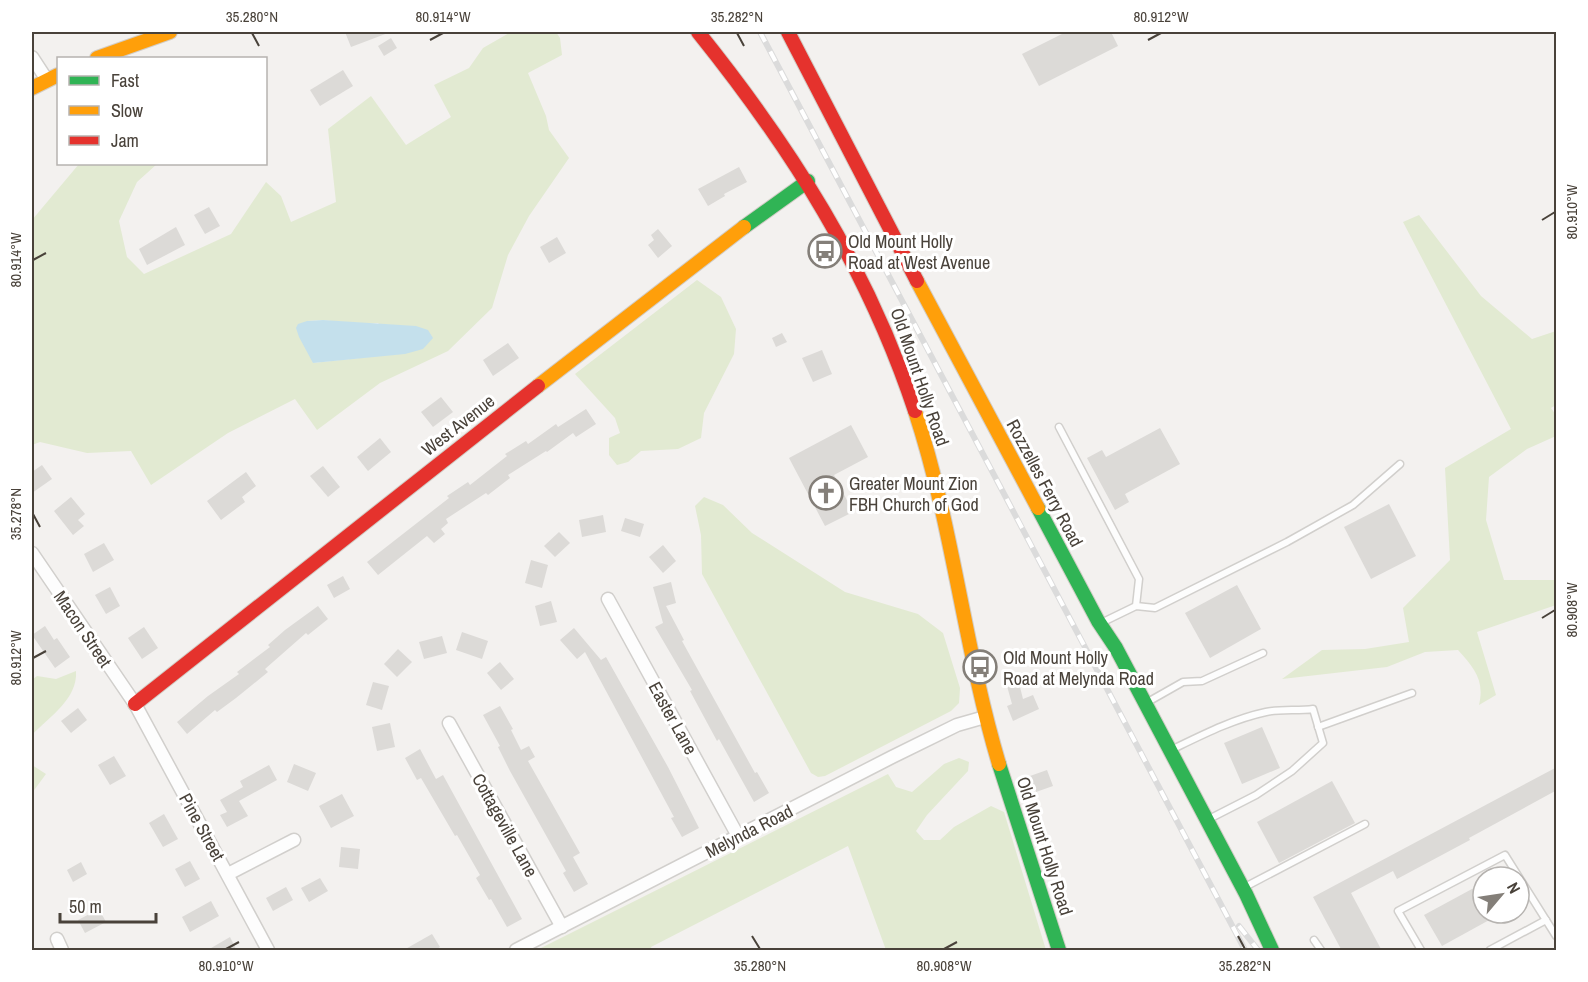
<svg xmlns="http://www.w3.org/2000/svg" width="1588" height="982" font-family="'Archivo Narrow',sans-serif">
	<rect width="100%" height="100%" fill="#f3f1ef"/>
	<!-- green -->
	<g fill="#e2ead2" fill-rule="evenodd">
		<path d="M511 32H556L560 38 562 55 528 73 546 116 549 130 569 158 529 216 508 255 492 308 448 351 380 383 317 430 295 399 228 433 151 485 131 451 87 453 40 442 32 445V220L79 164H157L137 182 119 221 127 257 144 274 231 234 266 182 281 196 291 222 336 202 328 129 371 96 406 145 451 117 434 85 469 68 483 48ZM323 320 359 324 378 323 405 353 313 363 307 321Z"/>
		<path d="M1419 215 1481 296 1532 339 1556 331V405L1551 408 1556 415V436L1527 449 1489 477 1486 520 1504 580H1556V605L1477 632 1496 695 1479 705C1485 680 1474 668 1458 650L1425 652 1387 667 1282 679 1322 650 1365 649 1409 642 1403 608 1450 560 1445 468 1511 429 1403 222Z"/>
		<path d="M697 280 721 297 736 329 734 354 704 413 701 438 678 449 641 451 628 462 617 465 609 455V438L620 433 615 418 575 374Z"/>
		<path d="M704 497 723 505 752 533 845 592 918 614 943 633 960 688 959 703 951 711 825 776 818 777 811 773 702 574 701 535 695 506Z"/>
		<path d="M76 671C78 699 49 717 32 735V680L37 676 56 679Z"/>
		<path d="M959 758 969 762 968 771 927 815 916 831 924 840H940L954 827 991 806 1004 812 1046 950H886L848 846 651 947 652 950H537L888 774 896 787 912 792 944 764Z"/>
		<path d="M32 765 46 774 32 793Z"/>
	</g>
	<!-- water -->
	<path fill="#c4e0ec" d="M323 320 416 326 428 330 433 338 423 349 405 354 313 363 299 337 296 328 298 324 307 321Z"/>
	<!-- building -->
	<g fill="#dcdad7">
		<path d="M345 32H388V33L351 47Z"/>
		<path d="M1066 32H1111L1118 46 1039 86 1022 54Z"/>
		<path d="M391 38 397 48 384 56 378 46Z"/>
		<path d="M343 70 353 86 320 106 310 90Z"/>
		<path d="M739 167 747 182 724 194 725 196 708 206 698 189Z"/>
		<path d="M209 207 220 226 205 234 194 215Z"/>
		<path d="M176 227 185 245 147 265 139 249Z"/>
		<path d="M658 229 672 246 658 258 648 245 654 240 651 235Z"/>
		<path d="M557 237 566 253 549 263 540 247Z"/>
		<path d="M782 333 787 342 776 347 772 338Z"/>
		<path d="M508 343 519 358 493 376 483 360Z"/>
		<path d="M822 350 832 374 813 382 802 358Z"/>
		<path d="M441 397 453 412 433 427 421 412Z"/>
		<path d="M586 409 596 424 576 437 573 433 547 452 546 451 508 475 510 478 488 495 486 493 446 519 448 523 441 529 445 534 434 543 427 536 378 575 367 562 449 498 447 496 468 482 470 485 507 456 505 454 526 441 528 444 556 424 558 427Z"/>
		<path d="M851 425 868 457 834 475 853 512 825 526 789 458Z"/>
		<path d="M1160 428 1180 464 1125 494 1129 502 1115 510 1087 458 1102 450 1106 457Z"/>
		<path d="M380 438 391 452 368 471 357 457Z"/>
		<path d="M42 465 52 479 32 493V472Z"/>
		<path d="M323 466 340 487 328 497 310 476Z"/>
		<path d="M246 472 256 486 242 497 245 502 221 520 207 501Z"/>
		<path d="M71 497 85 514 78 520 84 526 73 535 54 511Z"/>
		<path d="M1389 504 1416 556 1371 579 1344 527Z"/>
		<path d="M603 515 606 532 582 537 579 520Z"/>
		<path d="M625 518 644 524 640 537 621 531Z"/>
		<path d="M559 532 570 543 555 557 544 546Z"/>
		<path d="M104 543 114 560 93 572 84 554Z"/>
		<path d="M663 545 676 561 663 573 649 557Z"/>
		<path d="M531 560 548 565 542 588 525 583Z"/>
		<path d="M343 576 350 589 334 598 327 585Z"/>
		<path d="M671 582 676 603 666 606 684 640 682 641 755 773 757 772 769 793 754 802 719 739 717 741 690 691 692 690 655 627 663 623 653 587Z"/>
		<path d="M1237 585 1261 629 1210 658 1185 613Z"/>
		<path d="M110 587 120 606 106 614 95 595Z"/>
		<path d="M551 601 557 622 540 626 535 606Z"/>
		<path d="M318 606 328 619 308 635 306 633 265 669 268 672 236 698 217 712 215 710 187 734 177 722 208 696 239 674 237 672 270 647 268 645 285 630Z"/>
		<path d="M45 626 54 640 57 638 70 657 55 668 32 635Z"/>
		<path d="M144 627 158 648 142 659 128 638Z"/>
		<path d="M574 628 601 660 606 657 668 767 699 828 682 837 671 818 674 817 585 652 577 659 560 640Z"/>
		<path d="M462 632 488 641 482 659 456 650Z"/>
		<path d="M442 636 447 653 424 659 419 642Z"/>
		<path d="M398 649 412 662 397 677 384 664Z"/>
		<path d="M500 662 514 679 501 690 487 673Z"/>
		<path d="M373 682 389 686 382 710 366 705Z"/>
		<path d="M1019 683 1023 699 1033 695 1039 709 1013 721 1007 706 1012 704 1007 686Z"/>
		<path d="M500 706 513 729 511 730 521 750 529 746 535 757 528 761 580 853 573 857 588 884 574 892 563 873 566 871 510 771 498 747 500 746 483 715Z"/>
		<path d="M78 708 87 720 71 733 61 721Z"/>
		<path d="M390 723 395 747 377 751 372 727Z"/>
		<path d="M1262 727 1280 768 1242 784 1224 743Z"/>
		<path d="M420 749 436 779 443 775 522 919 507 927 491 899 489 900 476 878 480 875 457 835 455 836 421 778 417 780 405 758Z"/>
		<path d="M114 756 126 776 110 785 98 765Z"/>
		<path d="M294 764 316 773 308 791 287 782Z"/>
		<path d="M269 765 277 780 239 801 248 816 227 827 220 815 227 812 220 800 243 787 240 781Z"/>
		<path d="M1557 767V790L1469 838 1470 840 1397 879 1393 871 1351 893 1382 951H1342L1313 897Z"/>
		<path d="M1047 770 1053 786 1036 792 1030 776Z"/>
		<path d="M1332 781 1355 823 1279 863 1257 822Z"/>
		<path d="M342 794 354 816 331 828 319 806Z"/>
		<path d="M164 814 178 839 163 847 149 823Z"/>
		<path d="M341 847 360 849 358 869 339 867Z"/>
		<path d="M190 861 200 879 185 887 175 869Z"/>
		<path d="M81 862 87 874 73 882 67 870Z"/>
		<path d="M320 878 328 891 309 902 301 888Z"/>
		<path d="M1483 883V913H1502L1442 946 1424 915Z"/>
		<path d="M286 887 293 900 273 911 266 898Z"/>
		<path d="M211 901 219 916 190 932 182 917Z"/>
		<path d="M99 909 106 922 85 933 78 920Z"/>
		<path d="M432 934 440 947 434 951H402Z"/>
		<path d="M230 937 237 951H206Z"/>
	</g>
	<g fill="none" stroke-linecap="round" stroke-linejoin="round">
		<defs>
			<g id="lane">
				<path d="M1059 427 1139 579 1136 606"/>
				<path d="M1101 623 1136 606 1155 608 1287 542 1353 505 1400 464"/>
				<path d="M1146 703 1183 682 1202 681 1263 653"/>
				<path d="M1318 727 1412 693"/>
				<path d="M1171 750C1202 735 1233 719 1266 712 1279 709 1299 711 1313 709L1323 743 1292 771 1256 795 1209 819"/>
				<path d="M1243 888 1365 824"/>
				<path d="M1314 940 1321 950"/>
				<path d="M1421 950 1398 911 1505 855 1556 936"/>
				<path d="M1490 950 1546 920"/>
			</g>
			<g id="street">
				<path d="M32 57 47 80"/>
				<path d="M32 553 135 704 268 950"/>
				<path d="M608 599 738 836"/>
				<path d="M449 723 562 927"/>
				<path d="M228 874 294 840"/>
				<path d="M57 939 62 950"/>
				<path d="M516 950 892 757 957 725 985 717"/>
			</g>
			<g id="fast">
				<path d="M744 227 808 181"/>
				<path d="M1038 508 1098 621 1116 648 1246 894 1272 950"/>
				<path d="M999 764 1059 950"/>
			</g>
			<g id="slow">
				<path d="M97 58 170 32"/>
				<path d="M32 88 58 75"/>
				<path d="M917 281 1038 508"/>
				<path d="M538 386 744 227"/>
				<path d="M915 411C953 526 964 647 999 764"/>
			</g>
			<g id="jam">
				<path d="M698 32C792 149 867 267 915 411"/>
				<path d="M788 32 917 281"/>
				<path d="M135 704 538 386"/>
			</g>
		</defs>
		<!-- lane casing -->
		<use href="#lane" stroke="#d1cfcc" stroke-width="9"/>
		<!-- street casing -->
		<use href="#street" stroke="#d1cfcc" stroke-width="15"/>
		<!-- fast casing -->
		<use href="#fast" stroke="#d2cdc6" stroke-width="16"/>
		<!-- slow casing -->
		<use href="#slow" stroke="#d2cdc6" stroke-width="16"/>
		<!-- jam casing -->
		<use href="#jam" stroke="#d2cdc6" stroke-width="16"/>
		<!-- lane -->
		<use href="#lane" stroke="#fdfdfd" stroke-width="6"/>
		<!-- street -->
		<use href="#street" stroke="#fdfdfd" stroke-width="12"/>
		<!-- fast -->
		<use href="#fast" stroke="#30b455" stroke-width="14"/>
		<!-- slow -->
		<use href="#slow" stroke="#ff9f0a" stroke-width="14"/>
		<!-- jam -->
		<use href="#jam" stroke="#e5322d" stroke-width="14"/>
		<defs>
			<g id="rail">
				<path d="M760 32 1245 950"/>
				<path d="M1239 926 1258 950"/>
			</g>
		</defs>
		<!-- rail casing -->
		<use href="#rail" stroke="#dbdbdb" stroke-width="6"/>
		<!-- rail -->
		<use href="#rail" stroke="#fff" stroke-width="4" stroke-dasharray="11" stroke-linecap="butt"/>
	</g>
	<!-- ticks -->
	<path fill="none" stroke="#49423a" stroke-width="2" d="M252 33 259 46M737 33 744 46M430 40 443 33M1148 40 1161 33M1542 220 1555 212M33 260 46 253M33 514 40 527M1542 618 1555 610M33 658 46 651M752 936 760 949M1238 936 1245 949M226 949 239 942M944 949 957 942"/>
	<!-- icons -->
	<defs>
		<symbol id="bus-ring" viewBox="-11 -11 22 22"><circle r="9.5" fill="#fff" stroke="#847f79" stroke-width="1.5"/><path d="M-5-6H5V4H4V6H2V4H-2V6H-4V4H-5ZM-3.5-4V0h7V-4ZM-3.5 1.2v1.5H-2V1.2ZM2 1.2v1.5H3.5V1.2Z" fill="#847f79"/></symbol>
		<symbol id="church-ring" viewBox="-11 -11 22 22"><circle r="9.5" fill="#fff" stroke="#847f79" stroke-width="1.5"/><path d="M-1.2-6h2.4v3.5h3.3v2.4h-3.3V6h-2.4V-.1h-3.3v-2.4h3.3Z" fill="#847f79"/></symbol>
	</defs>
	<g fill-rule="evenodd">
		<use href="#bus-ring" x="806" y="232" width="38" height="38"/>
		<use href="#church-ring" x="807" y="474" width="38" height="38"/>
		<use href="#bus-ring" x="961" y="648" width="38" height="38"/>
	</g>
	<g text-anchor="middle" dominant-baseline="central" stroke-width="6" stroke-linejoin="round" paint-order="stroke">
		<!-- poi labels -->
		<g font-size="18" fill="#49423a" stroke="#fff" text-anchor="start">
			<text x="848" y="241">Old Mount Holly<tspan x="848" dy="21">Road at West Avenue</tspan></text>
			<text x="849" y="483">Greater Mount Zion<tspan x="849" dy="21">FBH Church of God</tspan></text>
			<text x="1003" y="657">Old Mount Holly<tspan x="1003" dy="21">Road at Melynda Road</tspan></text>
		</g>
		<!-- street labels -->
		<g font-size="18" fill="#49423a" stroke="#fff">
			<text transform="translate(920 377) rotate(71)">Old Mount Holly Road</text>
			<text transform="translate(458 425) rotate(-38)">West Avenue</text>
			<text transform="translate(1045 483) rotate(62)">Rozzelles Ferry Road</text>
			<text transform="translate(83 629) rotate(56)">Macon Street</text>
			<text transform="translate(673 718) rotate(61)">Easter Lane</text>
			<text transform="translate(505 825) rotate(61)">Cottageville Lane</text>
			<text transform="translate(202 827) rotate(61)">Pine Street</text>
			<text transform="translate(749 831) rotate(-27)">Melynda Road</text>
			<text transform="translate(1045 846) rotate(72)">Old Mount Holly Road</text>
		</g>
	</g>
	<!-- border -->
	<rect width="1588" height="982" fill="none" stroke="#ffffff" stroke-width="66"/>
	<!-- legend -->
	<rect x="57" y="57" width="210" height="108" fill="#ffffff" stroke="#b6b3b0" stroke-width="1.5"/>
	<rect x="69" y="76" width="30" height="9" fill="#30b455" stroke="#b6b3b0" stroke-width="1.5"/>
	<text x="111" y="87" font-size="18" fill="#49423a">Fast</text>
	<rect x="69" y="106" width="30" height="9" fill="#ff9f0a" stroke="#b6b3b0" stroke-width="1.5"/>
	<text x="111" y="117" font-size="18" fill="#49423a">Slow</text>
	<rect x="69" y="136" width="30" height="9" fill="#e5322d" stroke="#b6b3b0" stroke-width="1.5"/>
	<text x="111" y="147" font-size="18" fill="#49423a">Jam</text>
	<!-- north arrow -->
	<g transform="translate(1501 895) rotate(61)"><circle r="28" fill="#ffffff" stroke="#b6b3b0" stroke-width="1.5"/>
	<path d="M0-4.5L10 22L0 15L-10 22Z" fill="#847f79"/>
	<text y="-9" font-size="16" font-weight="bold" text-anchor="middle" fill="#49423a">N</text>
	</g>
	<!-- scale -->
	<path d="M60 913v9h96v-9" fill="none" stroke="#49423a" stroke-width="3"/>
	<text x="69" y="913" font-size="18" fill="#49423a" stroke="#ffffff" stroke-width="4.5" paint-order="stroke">50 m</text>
	<rect x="33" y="33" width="1522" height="916" fill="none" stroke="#49423a" stroke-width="2"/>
	<g font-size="15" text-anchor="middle" fill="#49423a">
		<text x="252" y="22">35.280°N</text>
		<text x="443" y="22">80.914°W</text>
		<text x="737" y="22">35.282°N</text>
		<text x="1161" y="22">80.912°W</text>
		<text transform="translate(1572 212) rotate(-90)" y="5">80.910°W</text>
		<text transform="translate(16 260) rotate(-90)" y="5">80.914°W</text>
		<text transform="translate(16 514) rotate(-90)" y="5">35.278°N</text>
		<text transform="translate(1572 610) rotate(-90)" y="5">80.908°W</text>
		<text transform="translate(16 658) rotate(-90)" y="5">80.912°W</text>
		<text x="226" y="971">80.910°W</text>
		<text x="760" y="971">35.280°N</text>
		<text x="944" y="971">80.908°W</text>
		<text x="1245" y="971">35.282°N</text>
	</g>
</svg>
